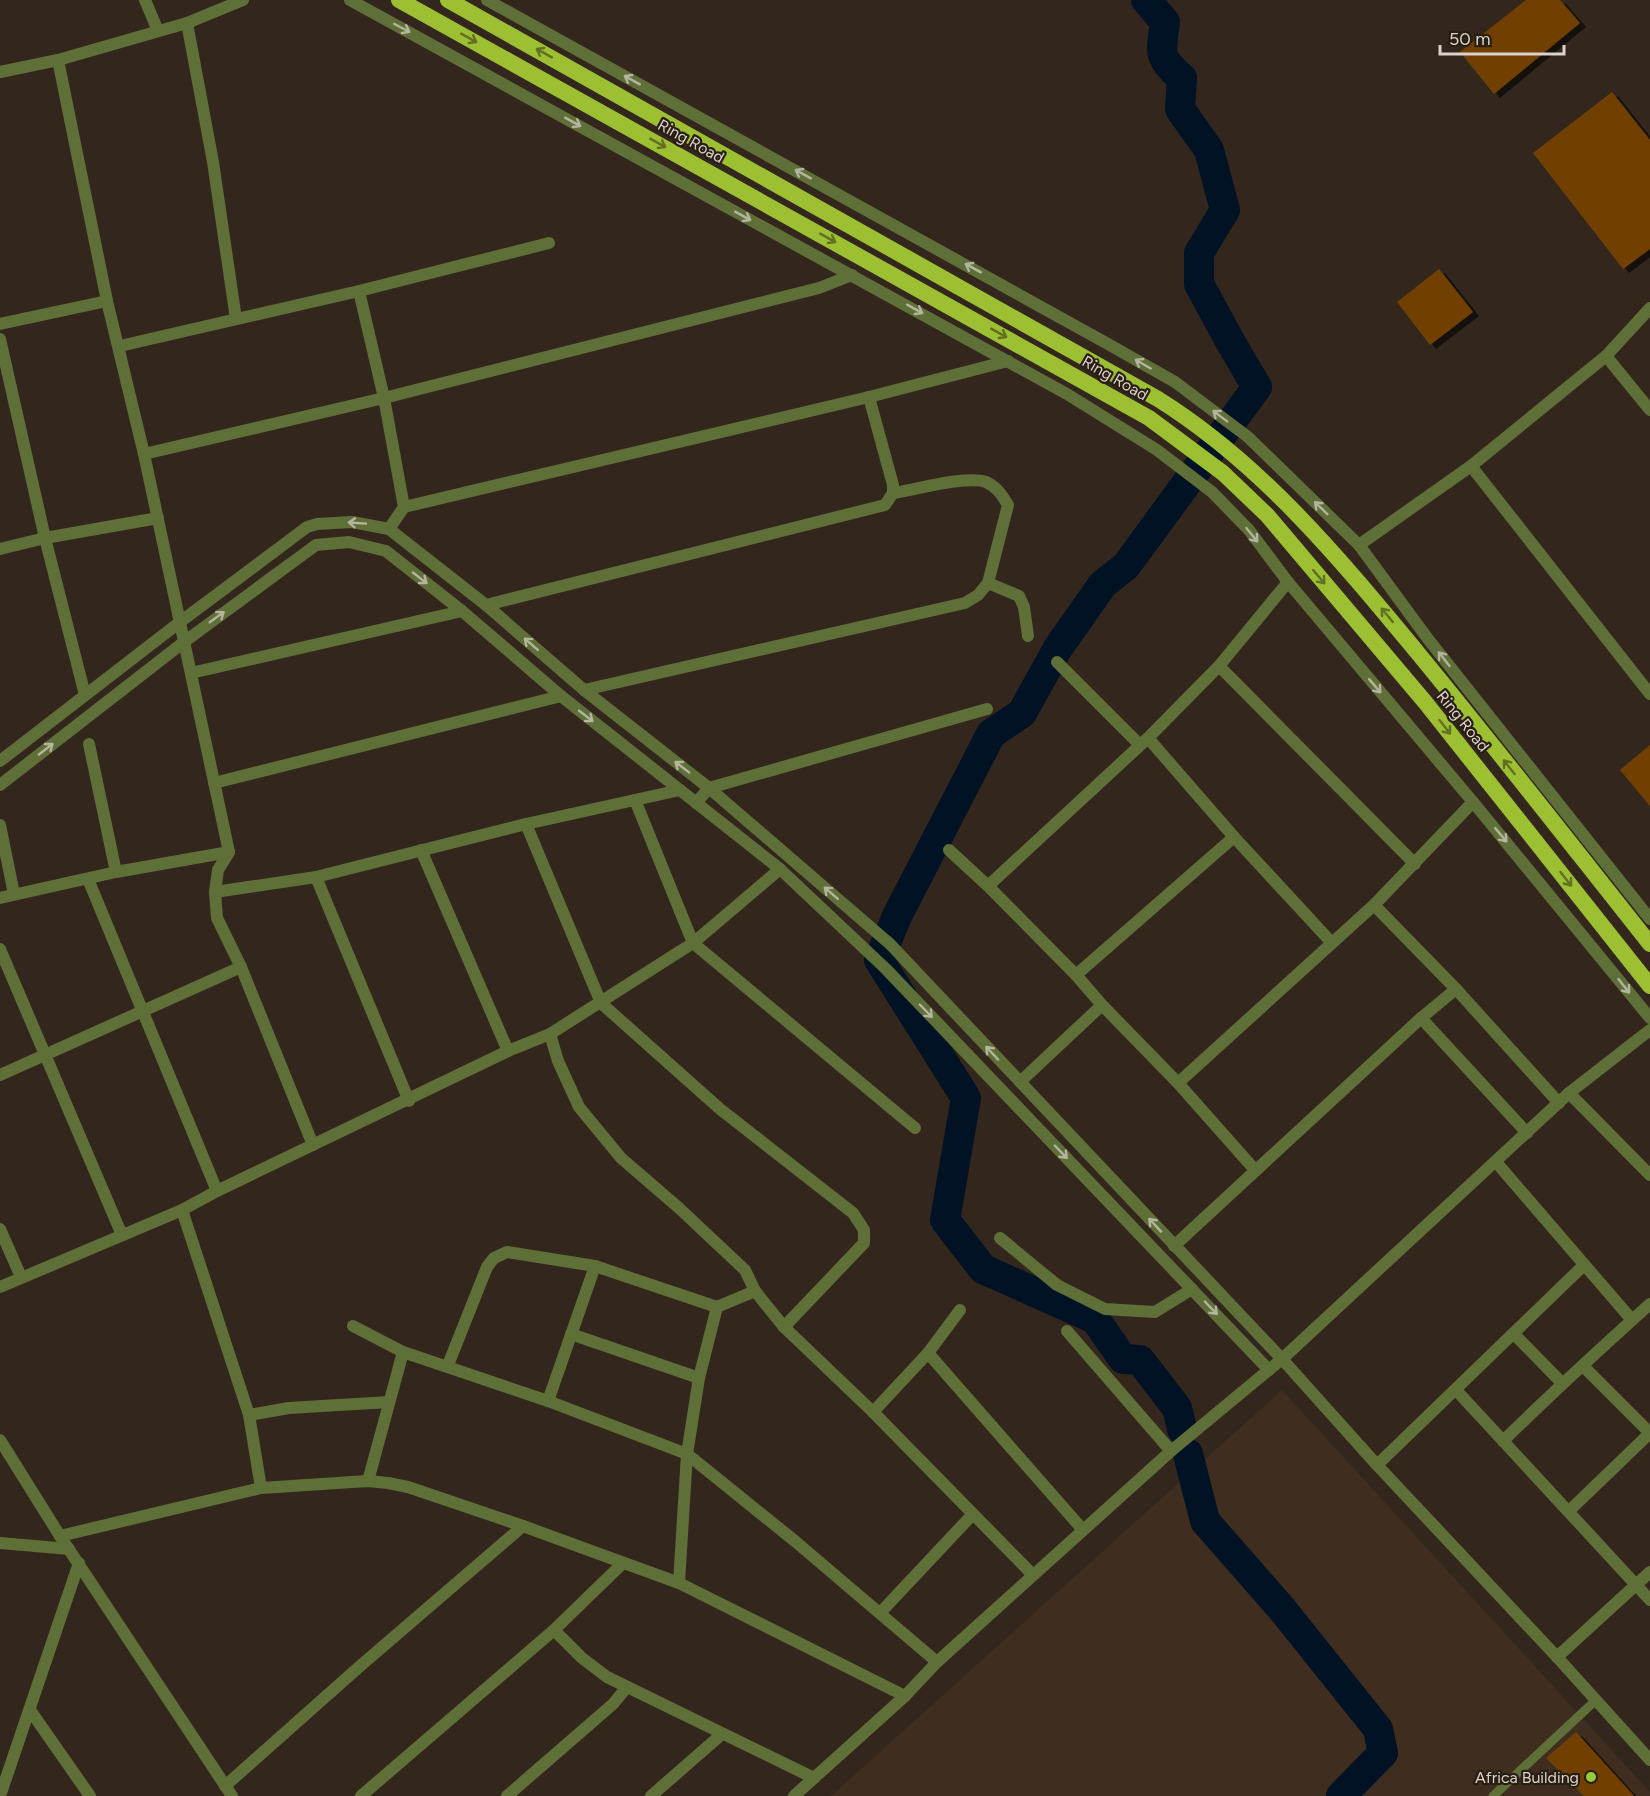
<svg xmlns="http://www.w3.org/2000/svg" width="1650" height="1796" font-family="Figtree,sans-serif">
	<defs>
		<filter id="shadow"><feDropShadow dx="6" dy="4" stdDeviation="0" flood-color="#0009"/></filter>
	</defs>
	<rect width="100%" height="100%" fill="#33271d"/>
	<!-- built -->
	<path fill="#3f2e1f" d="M1282 1390 1650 1792V1796H831Z"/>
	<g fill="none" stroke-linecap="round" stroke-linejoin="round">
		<!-- river -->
		<g stroke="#001224" stroke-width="30">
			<path d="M1146 0 1165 22C1161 54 1157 56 1182 78L1180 109 1209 150 1225 210 1199 253V284L1231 343 1257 387 1126 566 1103 584 1058 648 1022 713 991 734 897 916 879 960 966 1098 945 1220 983 1269 1095 1319 1123 1359 1140 1360 1177 1408 1182 1429"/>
			<path d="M1188 1454 1205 1521 1282 1609 1378 1729 1383 1753 1341 1796"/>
		</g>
	</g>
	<!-- building -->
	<g fill="#714101" filter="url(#shadow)">
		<path d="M1526 0H1560L1580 23 1494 94 1460 52Z"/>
		<path d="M1612 92 1650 140V249L1623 269 1533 153Z"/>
		<path d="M1439 269 1473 312 1430 345 1397 302Z"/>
		<path d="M1650 745V806L1620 770Z"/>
		<path d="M1576 1732 1634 1796H1584L1546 1758Z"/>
	</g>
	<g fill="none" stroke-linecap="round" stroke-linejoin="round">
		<!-- service -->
		<path stroke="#5f6f38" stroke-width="9" d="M1493 1796 1596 1700"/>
		<!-- minor -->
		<g stroke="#5f6f38" stroke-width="12">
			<path d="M145 0 158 31"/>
			<path d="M187 23 213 162 236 319"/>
			<path d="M58 60 107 301 144 454 229 852 218 870 215 892 217 918 241 967 313 1145"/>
			<path d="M0 72 58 60 187 23 243 0"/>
			<path d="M359 291 384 398 404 507"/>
			<path d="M0 324 107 301"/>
			<path d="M0 339 45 538 85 695"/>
			<path d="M120 346 359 291 549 243"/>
			<path d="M1606 356 1650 410"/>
			<path d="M144 454 384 398 819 288 852 275"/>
			<path d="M1471 466 1650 694"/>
			<path d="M389 529 404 507 869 397 1008 361"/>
			<path d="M1359 545 1471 466 1606 356 1650 308"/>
			<path d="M0 549 45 538 158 518"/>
			<path d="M988 583 1019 596 1024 607 1028 636"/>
			<path d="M486 605 885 505 893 493V485L869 397"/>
			<path d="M1057 662 1140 745"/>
			<path d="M1219 666 1415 864"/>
			<path d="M191 673 462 611"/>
			<path d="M584 690 965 603 978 595 988 583 1008 505C1002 495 997 487 986 482 967 475 914 490 893 493"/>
			<path d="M1148 738 1234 837 1332 943"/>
			<path d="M89 744 116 872"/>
			<path d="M0 761 180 622 307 527 317 524 352 522 389 529 486 605 584 690 709 788 890 944 1282 1359 1377 1465 1557 1657 1650 1760"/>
			<path d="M214 783 561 696"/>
			<path d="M0 785 184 642 316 545 349 542 386 551 462 611 561 696 780 869 886 969 1269 1370"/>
			<path d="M635 800 693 943 915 1128"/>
			<path d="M696 803 709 788 987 709"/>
			<path d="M526 824 601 1003 720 1109 853 1213 864 1230V1243L784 1327"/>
			<path d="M0 825 14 894"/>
			<path d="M421 850 508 1051"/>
			<path d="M949 850 988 886 1076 975 1102 1005 1178 1083 1255 1170"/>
			<path d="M316 877 409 1101"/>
			<path d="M88 879 217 1191"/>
			<path d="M988 886 1148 738 1219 666 1288 582"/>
			<path d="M215 892 316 877 526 824 680 790"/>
			<path d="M0 898 116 872 229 852"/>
			<path d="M1374 905 1456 989 1559 1103"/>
			<path d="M0 949 122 1235"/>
			<path d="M1076 975 1234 837"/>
			<path d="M1421 1018 1527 1133"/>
			<path d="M550 1034 558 1061 579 1107 621 1158 679 1208 745 1270 755 1291 784 1327 873 1412 1033 1575"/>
			<path d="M0 1075 241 967"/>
			<path d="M1020 1082 1102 1005"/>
			<path d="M1178 1083 1374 905 1473 802"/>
			<path d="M1569 1093 1650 1175"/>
			<path d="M1496 1162 1632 1320"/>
			<path d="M182 1210 249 1415 261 1488"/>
			<path d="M0 1229 21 1277"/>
			<path d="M1000 1238 1057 1285 1105 1309 1155 1312 1192 1289"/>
			<path d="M1174 1246 1421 1018 1456 989"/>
			<path d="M0 1287 182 1210 217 1191 508 1051 550 1034 693 943 780 869"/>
			<path d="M353 1326 403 1352 548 1401 687 1454 796 1542 937 1662"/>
			<path d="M1067 1331 1171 1451"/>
			<path d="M571 1334 699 1378"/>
			<path d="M1514 1334 1562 1383"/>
			<path d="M928 1353 1083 1530"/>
			<path d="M448 1365 487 1267 494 1258 507 1252 595 1266 717 1307"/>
			<path d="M1583 1366 1650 1433"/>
			<path d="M1456 1390 1650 1600"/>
			<path d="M548 1401 595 1266"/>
			<path d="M873 1412 928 1353 960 1310"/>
			<path d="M249 1415 289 1408 389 1402"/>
			<path d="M0 1440 60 1536 232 1796"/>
			<path d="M1503 1441C1551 1394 1600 1349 1650 1304"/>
			<path d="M1377 1465 1584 1265"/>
			<path d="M368 1481 403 1352"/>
			<path d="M1569 1511 1650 1433"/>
			<path d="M60 1536 261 1488 368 1481 388 1483 408 1487 523 1526 679 1583 905 1696"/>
			<path d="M0 1543 69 1549"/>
			<path d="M679 1583 687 1454 699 1378 717 1307 755 1291"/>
			<path d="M880 1613 972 1515"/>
			<path d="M554 1630 582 1658 607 1677 814 1778"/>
			<path d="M1557 1657 1650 1572"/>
			<path d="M30 1710 90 1796"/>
			<path d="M225 1786 359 1667 523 1526"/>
			<path d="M0 1796 79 1563"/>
			<path d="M361 1796 554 1630 623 1563"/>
			<path d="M507 1796 613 1704 627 1687"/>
			<path d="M651 1796 722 1734"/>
			<path d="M794 1796 905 1696 937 1662 1171 1451 1282 1359 1569 1093 1650 1030"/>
		</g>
		<!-- tertiary -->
		<g stroke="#5f6f38" stroke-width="12">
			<path d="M350 0 1067 394 1157 450 1212 492 1249 530 1288 582 1473 802 1650 1018"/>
			<path d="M487 0 1108 344 1175 382 1248 437 1359 545 1428 639 1650 919"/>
		</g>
		<!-- trunk -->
		<g stroke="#9dc033" stroke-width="16">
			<path d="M399 0 1149 418 1223 473 1267 515 1425 702 1650 986"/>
			<path d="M448 0 1158 399C1262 464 1340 559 1417 652 1496 748 1573 847 1650 944"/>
		</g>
	</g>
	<!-- one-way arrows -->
	<defs><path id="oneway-shaft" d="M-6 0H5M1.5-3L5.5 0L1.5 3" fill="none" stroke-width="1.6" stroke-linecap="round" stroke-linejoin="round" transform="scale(1.5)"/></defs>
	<g stroke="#b5b49f">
		<use href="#oneway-shaft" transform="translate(402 28) rotate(28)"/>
		<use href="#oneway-shaft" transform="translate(632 80) rotate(-151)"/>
		<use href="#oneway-shaft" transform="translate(573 122) rotate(29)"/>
		<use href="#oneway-shaft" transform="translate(803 174) rotate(-151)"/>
		<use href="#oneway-shaft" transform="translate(743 216) rotate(29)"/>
		<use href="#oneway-shaft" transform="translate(973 268) rotate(-151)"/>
		<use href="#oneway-shaft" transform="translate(915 309) rotate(29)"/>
		<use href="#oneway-shaft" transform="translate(1143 364) rotate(-150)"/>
		<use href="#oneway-shaft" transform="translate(1220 416) rotate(-143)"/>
		<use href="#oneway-shaft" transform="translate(1321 508) rotate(-136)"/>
		<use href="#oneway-shaft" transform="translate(357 523) rotate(-176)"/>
		<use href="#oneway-shaft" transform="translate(1252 535) rotate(51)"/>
		<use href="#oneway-shaft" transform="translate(420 578) rotate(38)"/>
		<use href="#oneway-shaft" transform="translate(217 617) rotate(-36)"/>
		<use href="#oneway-shaft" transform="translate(531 644) rotate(-139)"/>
		<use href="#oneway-shaft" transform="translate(1444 659) rotate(-128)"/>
		<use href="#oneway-shaft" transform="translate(1375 686) rotate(50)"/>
		<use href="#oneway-shaft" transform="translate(586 716) rotate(38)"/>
		<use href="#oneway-shaft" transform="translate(46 749) rotate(-38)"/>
		<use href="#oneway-shaft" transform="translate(682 767) rotate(-142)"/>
		<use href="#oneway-shaft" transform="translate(1501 835) rotate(50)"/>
		<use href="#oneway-shaft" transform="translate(831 893) rotate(-139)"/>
		<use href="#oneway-shaft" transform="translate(1624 986) rotate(52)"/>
		<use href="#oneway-shaft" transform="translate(926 1011) rotate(46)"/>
		<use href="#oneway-shaft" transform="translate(992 1053) rotate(-133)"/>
		<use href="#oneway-shaft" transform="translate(1061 1152) rotate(46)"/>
		<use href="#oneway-shaft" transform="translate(1155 1225) rotate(-133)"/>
		<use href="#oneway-shaft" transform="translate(1211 1308) rotate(46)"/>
	</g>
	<g stroke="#636f23">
		<use href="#oneway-shaft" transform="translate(469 38) rotate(29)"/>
		<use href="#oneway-shaft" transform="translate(544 53) rotate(-151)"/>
		<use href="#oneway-shaft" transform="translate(658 143) rotate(29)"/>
		<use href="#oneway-shaft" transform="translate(828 238) rotate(29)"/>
		<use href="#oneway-shaft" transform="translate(999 333) rotate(29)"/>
		<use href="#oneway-shaft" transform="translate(1319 577) rotate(50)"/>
		<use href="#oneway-shaft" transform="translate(1387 615) rotate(-130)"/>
		<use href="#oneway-shaft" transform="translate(1445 727) rotate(52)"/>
		<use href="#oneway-shaft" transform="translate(1509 767) rotate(-128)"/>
		<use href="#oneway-shaft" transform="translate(1566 879) rotate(52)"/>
	</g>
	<!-- markers -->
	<circle fill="#98cb38" stroke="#291e13" stroke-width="2" cx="1591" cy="1777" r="6"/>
	<g text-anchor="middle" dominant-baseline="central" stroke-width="4.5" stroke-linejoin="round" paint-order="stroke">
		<!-- street labels -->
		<g font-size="16" fill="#dad2cb" stroke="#291e13">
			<text transform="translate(691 141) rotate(29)">Ring Road</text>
			<text transform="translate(1115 378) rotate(30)">Ring Road</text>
			<text transform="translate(1463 721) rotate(51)">Ring Road</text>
		</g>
		<!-- poi labels -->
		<g font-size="16" fill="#dad2cb" stroke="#291e13" text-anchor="end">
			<text x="1579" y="1777">Africa Building</text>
		</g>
	</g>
	<!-- scale -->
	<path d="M1440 45v9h124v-9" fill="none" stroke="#dad2cb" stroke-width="3"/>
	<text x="1449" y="45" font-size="18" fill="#dad2cb" stroke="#291e13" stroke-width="4.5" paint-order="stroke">50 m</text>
</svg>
